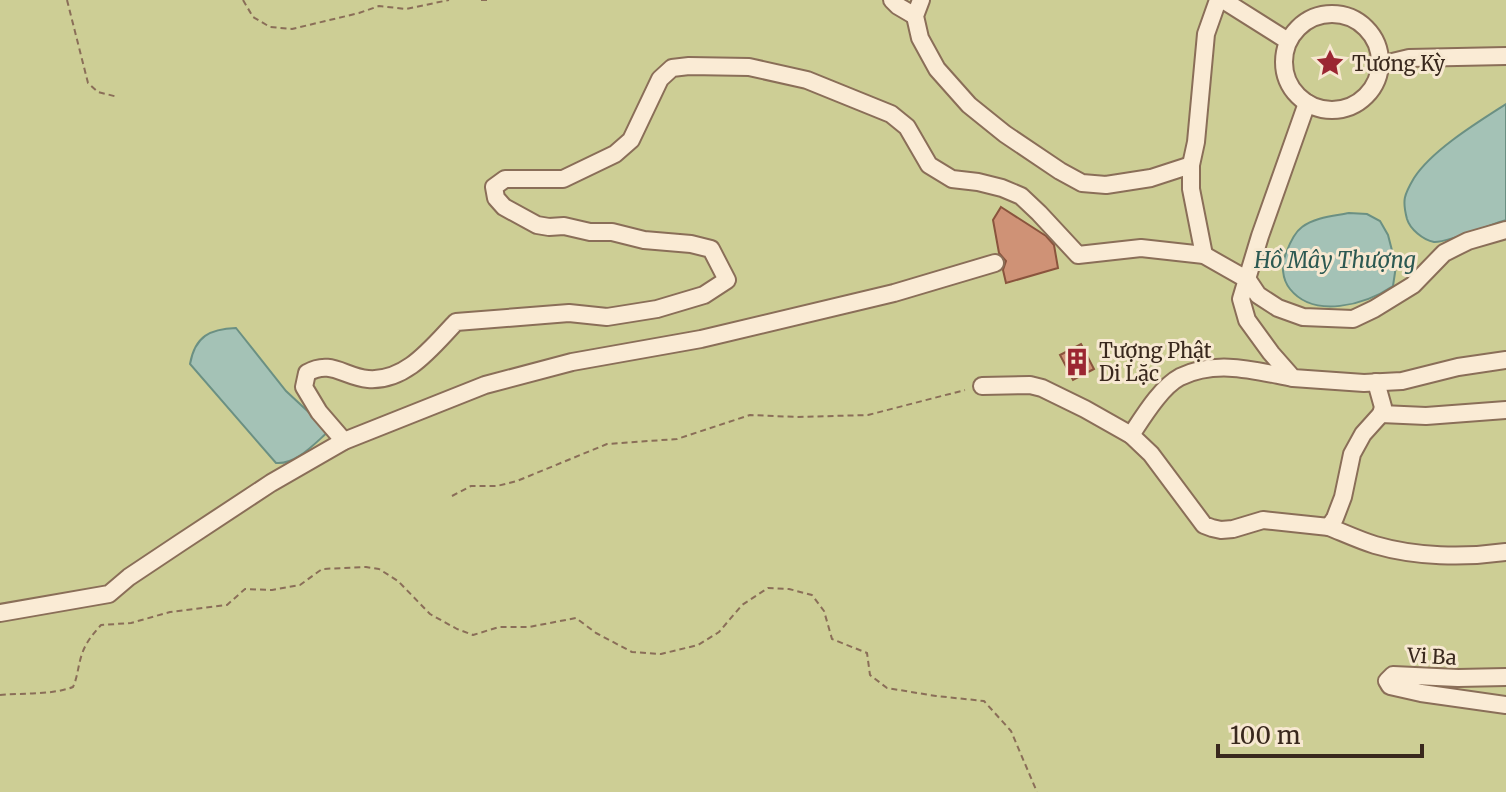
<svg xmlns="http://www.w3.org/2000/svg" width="1506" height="792" font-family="Merriweather,serif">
	<rect width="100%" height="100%" fill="#efddc1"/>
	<!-- green -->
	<path fill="#cdce95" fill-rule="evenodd" d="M0 0H1506V104L1489 114 1457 236 1506 220V792H0ZM1301 227 1388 235 1396 266 1393 286 1349 304 1317 306 1283 275C1282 256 1290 242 1301 227Z"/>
	<!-- water -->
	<g fill="#a4c2b6" stroke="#6b9083" stroke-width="2">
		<path d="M1506 104V220C1492 224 1447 243 1434 242 1423 240 1410 229 1407 219 1402 200 1404 195 1414 178 1432 150 1478 122 1506 104Z"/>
		<path d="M1349 213 1367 214 1380 221 1388 235 1396 266 1393 286C1365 305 1314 319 1290 289 1282 279 1281 265 1286 253 1289 245 1295 232 1302 227 1315 217 1334 216 1349 213Z"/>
		<path d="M236 328 286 391 329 431C315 443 296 465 276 463L190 364C195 336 210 329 236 328Z"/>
	</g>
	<!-- building -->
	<g fill="#cf9276" stroke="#8a543d" stroke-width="2">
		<path d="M1001 207 1046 236 1054 245 1058 268 1006 283 1003 270 1006 261 999 253 993 220Z"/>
		<path d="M1081 344 1094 369 1073 380 1060 355Z"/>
	</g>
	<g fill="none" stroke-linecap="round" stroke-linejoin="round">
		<defs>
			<g id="minor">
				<path d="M892 0 898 6 915 16"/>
				<path d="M921 0 915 16 920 38 937 69 969 105 1005 134 1060 171 1082 183 1106 185 1151 178 1191 165"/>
				<path d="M1223 0 1288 41"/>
				<circle cx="1332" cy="62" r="48"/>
				<path d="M1380 65 1409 58 1506 56"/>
				<path d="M1307 103 1260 236 1241 299 1247 320 1271 353 1293 378 1364 383 1402 381 1458 367 1506 360"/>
				<path d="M1204 255 1191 189V165L1196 142 1206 34 1218 0"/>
				<path d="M982 386 1030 385 1042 388 1085 409 1131 435 1151 454 1204 525 1212 528 1221 530 1233 529 1263 520 1329 527 1335 518 1343 497 1352 454 1363 434 1381 414 1383 407 1376 382"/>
				<path d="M1381 414 1426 416 1506 410"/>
				<path d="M1131 435C1143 417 1161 387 1180 377 1217 359 1256 371 1293 378"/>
				<path d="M344 441 319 412 304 387 307 373C331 359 344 377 368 379 406 382 432 347 456 322L569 313 607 317 657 309 704 295 727 280 711 249 691 244 644 240 612 232H590L564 226 549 227 537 225 504 207 496 198 494 187 505 179H563L615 154 631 140 660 79 672 68 689 66 749 67 807 80 891 114 907 127 929 165 952 179 978 182 1002 188 1021 196 1039 213 1078 255 1141 248 1204 255 1248 280 1258 295 1278 308 1303 317 1353 319 1374 309 1413 285 1444 253 1468 241 1506 230"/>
				<path d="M1329 527C1344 533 1359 540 1375 545 1416 557 1464 558 1506 552"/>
				<path d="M0 613 109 594 129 577 180 543 271 483 344 441 485 385 572 362 701 339 894 293 995 263"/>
				<path d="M1506 677 1458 678 1393 675 1387 681 1390 686 1421 693 1506 705"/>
			</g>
		</defs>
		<!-- minor casing -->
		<use href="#minor" stroke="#8a6e58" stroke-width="20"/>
		<!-- path -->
		<g stroke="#8a6e58" stroke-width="2" stroke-dasharray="6 4" stroke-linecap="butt">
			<path d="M67 0 88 83 98 92 118 97"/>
			<path d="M243 0 253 17 270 27 292 29 359 13 379 6 406 9 449 0"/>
			<path d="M481 0H490"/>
			<path d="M452 496 471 486H497L517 481 607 444 677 439 750 415 797 417 868 415 965 390"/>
			<path d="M0 695C23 693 52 695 73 687 78 676 78 665 82 654 86 642 93 634 101 625L131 623 170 612 227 605 245 589 272 590 300 585 322 569 366 567 379 569 398 581 430 614 457 629 473 635 499 627H529L576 618 596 633 632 652 661 654 698 645 719 632 742 605 768 588 789 589 812 595 824 611 832 639 867 653 870 675 887 688 936 696 984 701 1011 731 1037 792"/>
		</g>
		<!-- minor -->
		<use href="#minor" stroke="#faebd5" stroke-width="16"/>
	</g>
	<!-- icons -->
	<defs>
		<symbol id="sight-bare" viewBox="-9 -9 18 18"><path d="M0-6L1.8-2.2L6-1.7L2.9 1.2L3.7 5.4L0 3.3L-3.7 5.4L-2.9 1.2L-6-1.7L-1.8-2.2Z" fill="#9b2632" stroke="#f7e8d1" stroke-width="2.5" paint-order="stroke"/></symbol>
		<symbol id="building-bare" viewBox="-9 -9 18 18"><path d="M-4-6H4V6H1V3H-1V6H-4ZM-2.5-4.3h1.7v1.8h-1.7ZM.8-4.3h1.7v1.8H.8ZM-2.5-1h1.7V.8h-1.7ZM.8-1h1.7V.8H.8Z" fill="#9b2632" stroke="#f7e8d1" stroke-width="2.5" paint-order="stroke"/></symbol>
	</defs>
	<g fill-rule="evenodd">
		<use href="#sight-bare" x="1310" y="43" width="40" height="40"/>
		<use href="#building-bare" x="1057" y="342" width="40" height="40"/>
	</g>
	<g text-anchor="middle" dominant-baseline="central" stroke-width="6" stroke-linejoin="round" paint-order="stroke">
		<!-- poi labels -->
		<g font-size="20" fill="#39281d" stroke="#f7e8d1" text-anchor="start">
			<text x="1352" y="63">Tương Kỳ</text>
			<text x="1099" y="350">Tượng Phật<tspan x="1099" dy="23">Di Lặc</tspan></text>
		</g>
		<!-- street labels -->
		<g font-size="20" fill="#39281d" stroke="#f7e8d1">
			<text transform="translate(1432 656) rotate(3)">Vi Ba</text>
		</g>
		<!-- water labels -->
		<g font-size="22" font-style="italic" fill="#2c5952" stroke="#f7e8d1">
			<text x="1335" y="260">Hồ Mây Thượng</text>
		</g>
	</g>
	<!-- scale -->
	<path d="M1218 744v12h204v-12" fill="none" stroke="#39281d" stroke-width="4"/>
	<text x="1230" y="744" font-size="24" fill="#39281d" stroke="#f7e8d1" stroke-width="6" paint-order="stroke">100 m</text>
</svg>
